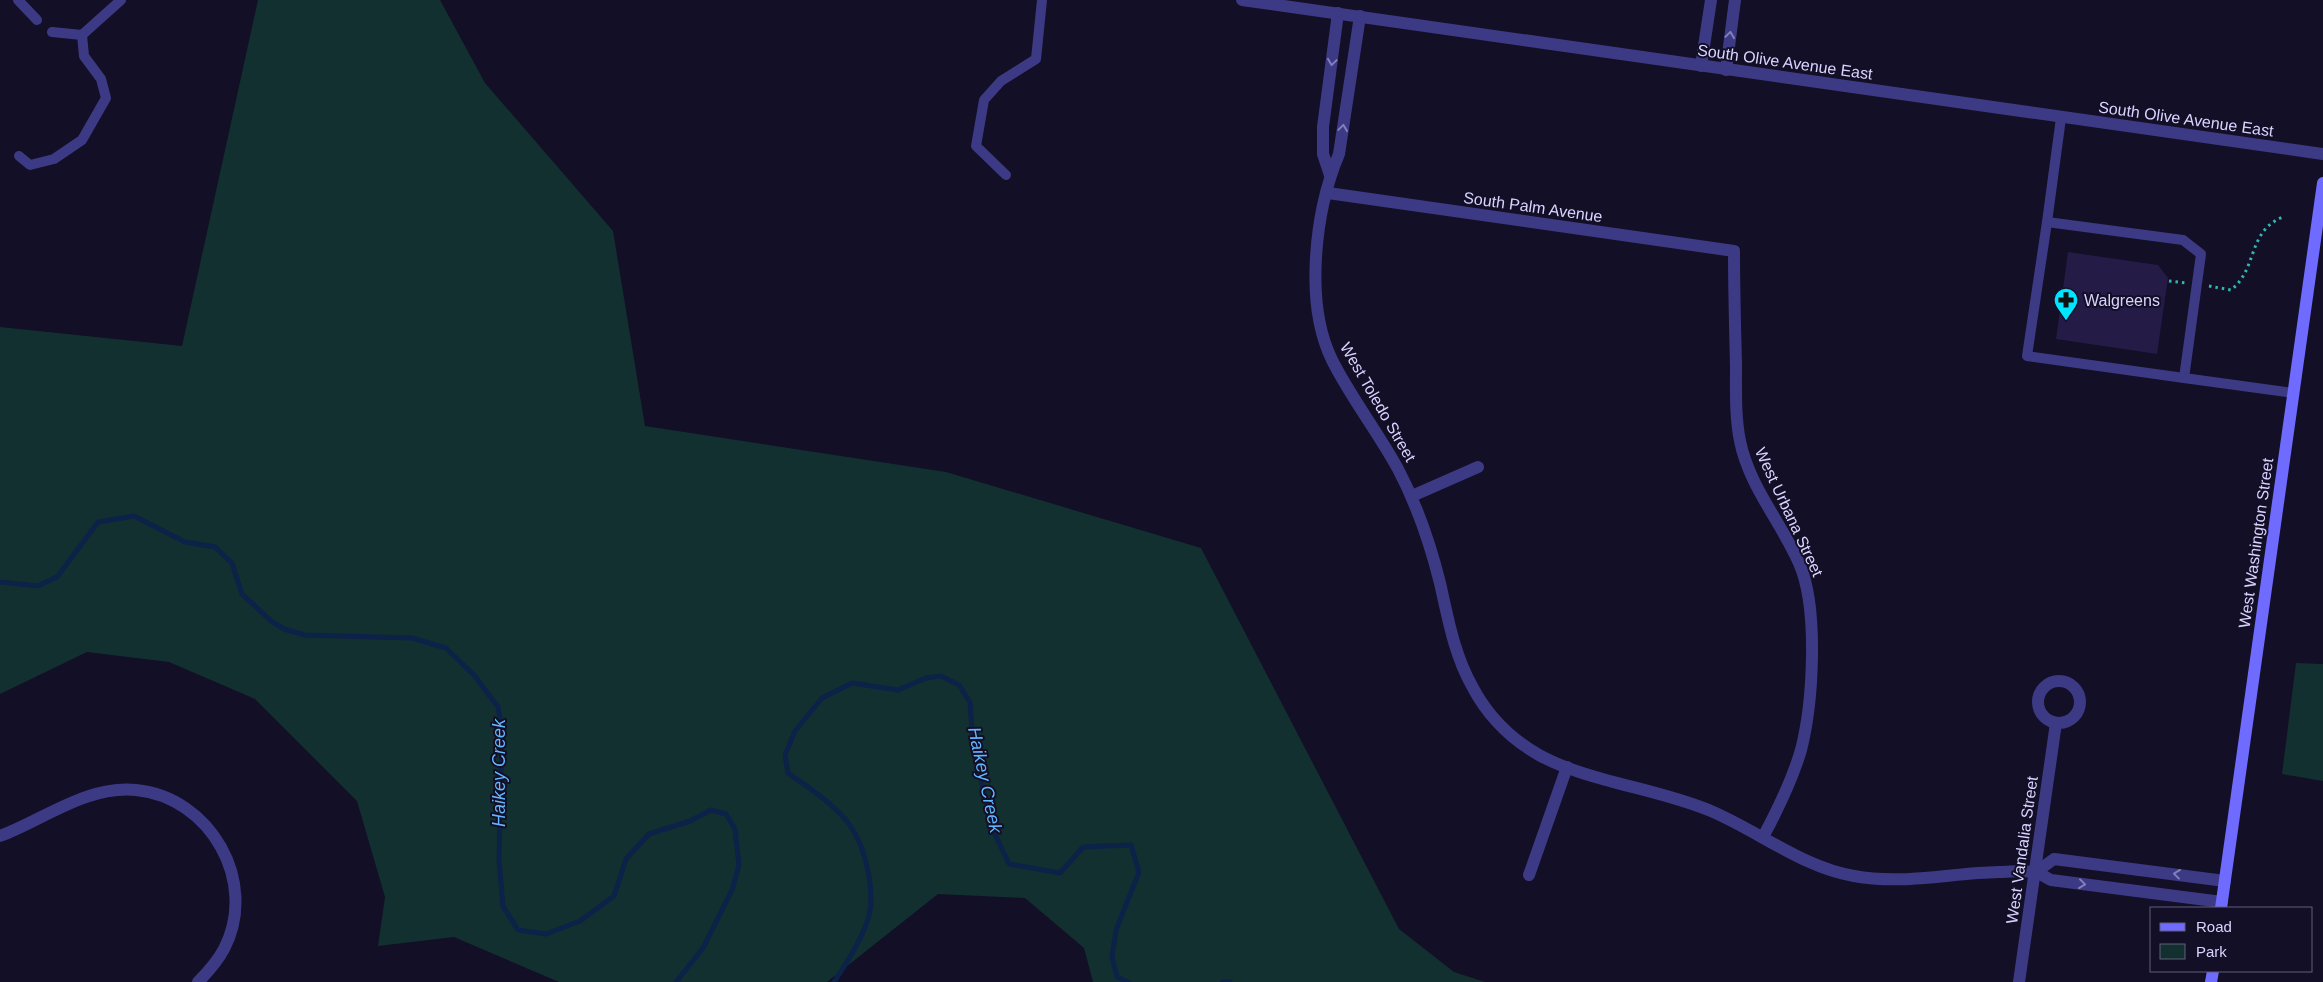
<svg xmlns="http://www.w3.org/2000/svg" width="2323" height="982" font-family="Arial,sans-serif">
	<rect width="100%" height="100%" fill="#130f26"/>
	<!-- green -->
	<g fill="#12302f">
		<path d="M258 0H440L485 83 613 231 645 426 946 472 1201 548 1399 929 1454 972 1485 982H1093L1084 948 1025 898 938 894 827 982H559L454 937 378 946 385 897 357 801 255 699 169 662 87 652 0 694V327L182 346Z"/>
		<path d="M2296 663 2323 664V781L2282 774Z"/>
	</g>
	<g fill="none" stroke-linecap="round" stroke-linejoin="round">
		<!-- stream -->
		<g stroke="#0c2248" stroke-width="5">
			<path d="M0 582 38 586 57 577 98 522 134 516 185 542 215 547 232 563 242 594 271 621 284 629 305 635 412 638 446 648 474 675 498 707 502 730 499 860 503 906 518 930 546 934 580 921 614 896 626 859 649 834 690 821 711 810 726 814 735 829 739 865 732 890 703 948 676 982"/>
			<path d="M834 982C847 963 859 944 867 922 877 895 866 847 849 824 833 803 809 788 788 773L785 755 795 731 822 698 852 683 898 690 926 678 941 676 959 685 970 702 973 745 993 830 1009 864 1060 873 1083 847 1131 845 1139 872 1116 930 1112 957 1117 977 1128 982"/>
			<path d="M1223 982H1230"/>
		</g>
	</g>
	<!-- building -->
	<path fill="#241b47" d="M2068 252 2158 265 2168 278 2157 354 2056 339Z"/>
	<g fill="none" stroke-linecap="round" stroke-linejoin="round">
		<!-- path -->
		<g stroke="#2fb8b0" stroke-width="3" stroke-dasharray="2.5 4" stroke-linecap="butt">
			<path d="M2169 281 2186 283"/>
			<path d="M2209 286 2231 290C2258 269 2247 231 2283 217"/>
		</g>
		<!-- service -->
		<g stroke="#3d3a85" stroke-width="10">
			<path d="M18 0 37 20"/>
			<path d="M52 32 82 35 121 0"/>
			<path d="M2061 118 2047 222 2183 240 2201 254 2184 378 2293 393"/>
			<path d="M19 156 30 165 54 159 82 140 106 98 101 79 84 56 82 35"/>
			<path d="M1006 175 976 146 984 100 1001 81 1036 59 1042 0"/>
			<path d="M2047 222 2027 356 2184 378"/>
		</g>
		<!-- minor -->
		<g stroke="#3d3a85" stroke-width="12">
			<path d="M1360 16 1339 154C1315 211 1304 303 1332 360 1351 398 1378 432 1398 469 1417 505 1430 543 1440 583 1448 618 1454 654 1472 686 1487 715 1511 739 1539 755 1588 782 1657 788 1711 811 1760 832 1802 867 1854 876 1903 885 1950 873 1999 872 2010 872 2024 870 2035 872 2040 873 2047 878 2051 880L2222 902"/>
			<path d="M1701 66 1711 0"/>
			<path d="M1726 70 1735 0"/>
			<path d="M1330 175 1323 154V127L1338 13"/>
			<path d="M1328 193 1734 251C1734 289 1735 327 1736 365 1736 390 1735 416 1740 441 1749 486 1781 522 1799 563 1819 608 1813 703 1801 750 1792 781 1778 809 1763 837"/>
			<path d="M1412 496 1478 467"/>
			<circle cx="2059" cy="702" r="21"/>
			<path d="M0 836C43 820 87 785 136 790 210 797 259 882 224 949 217 962 208 972 198 982"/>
			<path d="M2036 872 2054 859 2225 881"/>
			<path d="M1529 875 1567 767"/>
			<path d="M2019 982 2056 723"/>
		</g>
		<!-- tertiary -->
		<path stroke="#3d3a85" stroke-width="12" d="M1242 0 2323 154"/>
		<!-- secondary -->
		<g stroke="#6f6bff" stroke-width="12">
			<path d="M2221 908 2323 183"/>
			<path d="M2211 982 2213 971"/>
		</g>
	</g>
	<!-- one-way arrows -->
	<defs><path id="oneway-chevron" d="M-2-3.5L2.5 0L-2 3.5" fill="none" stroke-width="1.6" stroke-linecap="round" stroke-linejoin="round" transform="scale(1.25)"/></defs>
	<g stroke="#837fbc">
		<use href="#oneway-chevron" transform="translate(1730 35) rotate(-82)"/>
		<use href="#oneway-chevron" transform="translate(1332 62) rotate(98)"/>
		<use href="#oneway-chevron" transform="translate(1343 128) rotate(-82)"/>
		<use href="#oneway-chevron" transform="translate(2177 874) rotate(-173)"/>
		<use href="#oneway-chevron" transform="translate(2082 884) rotate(7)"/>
	</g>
	<!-- icons -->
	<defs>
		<symbol id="pharmacy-pin" viewBox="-11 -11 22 30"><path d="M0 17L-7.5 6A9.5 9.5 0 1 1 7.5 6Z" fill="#00e5ff" stroke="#130f26"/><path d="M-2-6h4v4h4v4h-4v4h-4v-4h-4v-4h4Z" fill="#111"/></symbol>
	</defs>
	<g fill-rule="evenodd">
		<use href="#pharmacy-pin" x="2052" y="286" width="28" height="38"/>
	</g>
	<g text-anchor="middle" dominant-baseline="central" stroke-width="4" stroke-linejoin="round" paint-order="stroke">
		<!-- street labels -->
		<g font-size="16" fill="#d9d4ff" stroke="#130f26">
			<text transform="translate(1785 62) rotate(8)">South Olive Avenue East</text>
			<text transform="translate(2186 119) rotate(8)">South Olive Avenue East</text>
			<text transform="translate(1533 207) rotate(8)">South Palm Avenue</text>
			<text transform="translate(1378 402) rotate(60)">West Toledo Street</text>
			<text transform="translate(1789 512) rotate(65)">West Urbana Street</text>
			<text transform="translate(2256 543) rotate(-82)">West Washington Street</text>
			<text transform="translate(2022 850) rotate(-82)">West Vandalia Street</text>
		</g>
		<!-- poi labels -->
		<g font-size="16" fill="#d9d4ff" stroke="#130f26" text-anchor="start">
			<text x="2084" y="300">Walgreens</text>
		</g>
		<!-- water labels -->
		<g font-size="18" font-style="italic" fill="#62b6ff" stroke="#130f26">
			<text transform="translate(499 773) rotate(-90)">Haikey Creek</text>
			<text transform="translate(985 780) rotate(78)">Haikey Creek</text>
		</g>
	</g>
	<!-- legend -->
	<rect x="2150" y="907" width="162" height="65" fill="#130f26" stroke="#625e7d"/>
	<rect x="2160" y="923" width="25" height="8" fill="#6f6bff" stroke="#625e7d"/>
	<text x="2196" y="932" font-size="15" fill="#d9d4ff">Road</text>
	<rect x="2160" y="944" width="25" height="15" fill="#12302f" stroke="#625e7d"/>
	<text x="2196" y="957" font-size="15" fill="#d9d4ff">Park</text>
</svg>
